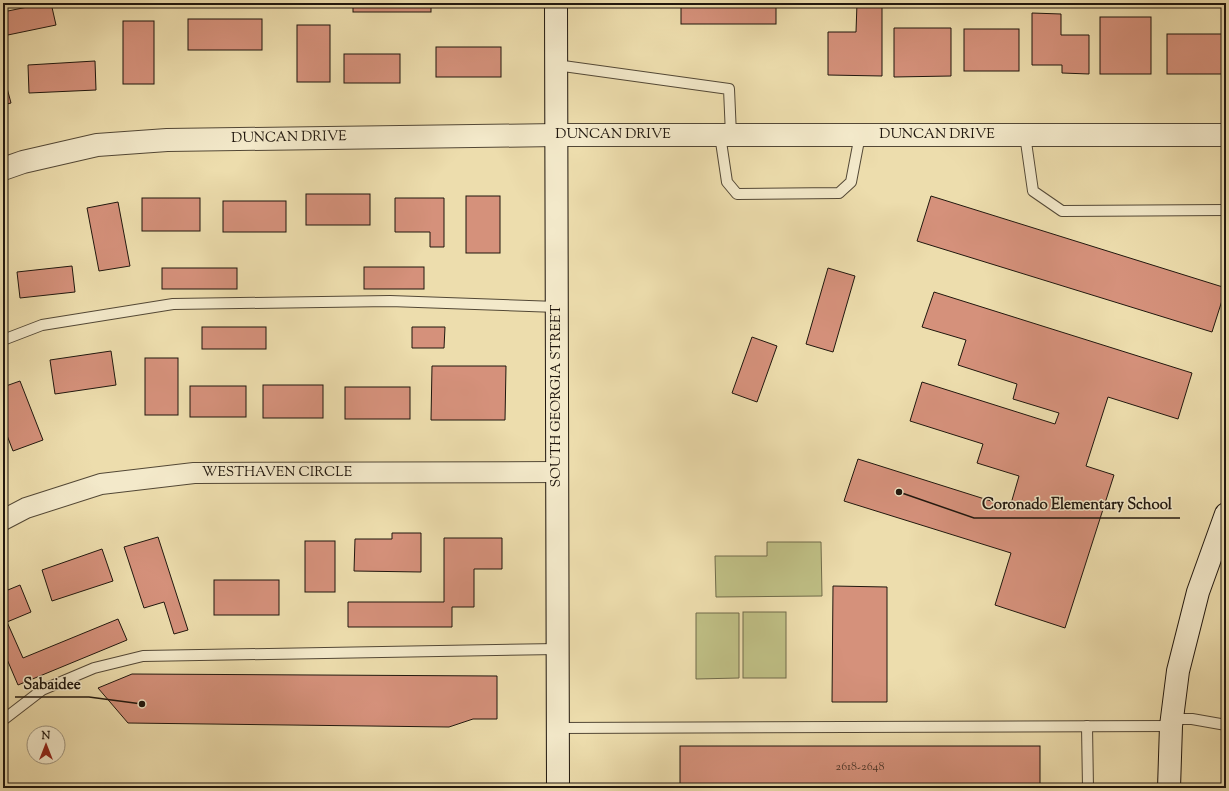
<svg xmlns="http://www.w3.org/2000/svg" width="1229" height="791" font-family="'Sorts Mill Goudy',serif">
	<rect width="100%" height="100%" fill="#edddad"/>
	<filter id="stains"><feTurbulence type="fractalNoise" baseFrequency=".005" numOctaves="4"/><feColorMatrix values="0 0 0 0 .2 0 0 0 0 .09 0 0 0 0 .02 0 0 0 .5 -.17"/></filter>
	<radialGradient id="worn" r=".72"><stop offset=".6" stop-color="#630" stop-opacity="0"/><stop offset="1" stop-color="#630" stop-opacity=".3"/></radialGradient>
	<!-- green -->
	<g fill="#bfbf85" stroke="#706b4a">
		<path d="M767 542H821L822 596 716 597 715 556H767Z"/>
		<rect x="743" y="612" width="43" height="66"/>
		<path d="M696 613H739V678L696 679Z"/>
	</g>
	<!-- building -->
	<g fill="#d5917b" stroke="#20170e">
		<path d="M47 3H51L56 25 3 36V12Z"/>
		<rect x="353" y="3" width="78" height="9"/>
		<rect x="681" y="3" width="95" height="21"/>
		<path d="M857 3H882V76L828 75V32H856Z"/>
		<path d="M1032 13 1061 14V35H1089V74L1062 73V65H1032Z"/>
		<rect x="1100" y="17" width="51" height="57"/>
		<rect x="188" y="19" width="74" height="31"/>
		<rect x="123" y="21" width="31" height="63"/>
		<rect x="297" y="25" width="33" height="57"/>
		<path d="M894 28H951V76L894 77Z"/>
		<rect x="964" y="29" width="55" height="42"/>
		<rect x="1167" y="34" width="58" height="40"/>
		<rect x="436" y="47" width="65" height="30"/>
		<rect x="344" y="54" width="56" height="29"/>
		<path d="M95 61 96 90 29 93 28 65Z"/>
		<path d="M3 73 11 103 3 105Z"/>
		<rect x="306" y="194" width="64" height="31"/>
		<rect x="466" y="196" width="34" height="57"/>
		<path d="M931 196 1226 288 1212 332 917 241Z"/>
		<rect x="142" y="198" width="58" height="33"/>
		<path d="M395 198H444V247H430V232H395Z"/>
		<rect x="223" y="201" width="63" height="31"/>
		<path d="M118 202 130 266 99 271 87 208Z"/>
		<path d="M72 266 75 292 20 298 17 272Z"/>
		<rect x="364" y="267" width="60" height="22"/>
		<rect x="162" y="268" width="75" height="21"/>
		<path d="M828 268 855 276 833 352 806 344Z"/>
		<path d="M934 292 1192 373 1178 419 1108 397 1086 466 1114 475 1065 628 995 605 1011 553 844 501 858 459 1010 507 1019 476 977 463 983 444 910 421 922 382 1055 424 1059 413 1013 399 1017 384 958 365 966 340 922 327Z"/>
		<rect x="202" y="327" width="64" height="22"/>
		<path d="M412 327H445L444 348H412Z"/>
		<path d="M752 337 777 346 757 402 732 393Z"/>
		<path d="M111 351 116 385 55 394 50 360Z"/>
		<rect x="145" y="358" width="33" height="57"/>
		<path d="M432 366H506L505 420H431Z"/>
		<path d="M20 381 43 440 13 451 3 425V387Z"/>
		<rect x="263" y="385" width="60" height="33"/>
		<rect x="190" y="386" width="56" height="31"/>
		<rect x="345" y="387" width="65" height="32"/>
		<path d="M392 533H421V572L354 571 355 539H392Z"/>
		<path d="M158 537 188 630 174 634 164 602 144 608 124 547Z"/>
		<path d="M444 538H502V569H474V607H452V627H348V602H444Z"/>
		<rect x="305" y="541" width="30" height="51"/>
		<path d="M102 549 113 581 52 601 42 570Z"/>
		<rect x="214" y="580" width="65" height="35"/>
		<path d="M20 585 31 612 7 622 23 658 118 619 127 640 18 685 6 657 3 659V592Z"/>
		<path d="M833 586 887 587V702H832Z"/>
		<path d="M132 674 497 676V719H473L449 727 128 723 98 688Z"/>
		<rect x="680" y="746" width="360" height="42"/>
	</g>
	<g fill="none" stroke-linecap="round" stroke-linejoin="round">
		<defs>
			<g id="service">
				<path d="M556 65 729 89 731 135"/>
				<path d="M720 135 727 182 737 194 839 193 851 182 860 135"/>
				<path d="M1025 135 1033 191 1062 211 1226 210"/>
				<path d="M3 340 42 325 173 304 390 301 557 307"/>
				<path d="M1172 719H1192L1226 725"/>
				<path d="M3 720 42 690 94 668 143 656 558 649"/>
				<path d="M1087 726 1088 788"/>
				<path d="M558 728 1171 726"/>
			</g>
			<path id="minor" d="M3 520 26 508 101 484 194 473 558 472"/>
			<path id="tertiary" d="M3 169 23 162 97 145 167 140 557 135H1226"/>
			<g id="secondary">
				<path d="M556 3 558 788"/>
				<path d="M1169 788 1171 726 1178 671 1198 592 1226 514"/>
			</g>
		</defs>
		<!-- service casing -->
		<use href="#service" stroke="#534836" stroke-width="12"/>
		<!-- minor casing -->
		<use href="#minor" stroke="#534836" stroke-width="22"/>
		<!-- tertiary casing -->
		<use href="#tertiary" stroke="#534836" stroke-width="24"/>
		<!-- secondary casing -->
		<use href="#secondary" stroke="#20170e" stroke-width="24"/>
		<!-- service -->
		<use href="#service" stroke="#f3e9ca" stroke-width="10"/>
		<!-- minor -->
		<use href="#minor" stroke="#f3e9ca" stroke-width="20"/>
		<!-- tertiary -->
		<use href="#tertiary" stroke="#f3e9ca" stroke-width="22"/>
		<!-- secondary -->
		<use href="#secondary" stroke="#f3e9ca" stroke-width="22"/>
	</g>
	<g text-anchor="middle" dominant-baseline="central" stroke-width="3" stroke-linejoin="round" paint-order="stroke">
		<!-- number labels -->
		<g font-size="12" fill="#4d3629">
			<text x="860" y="767">2618-2648</text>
		</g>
		<!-- street labels -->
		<g font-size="14" fill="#20170e" stroke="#f3e9ca">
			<text x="613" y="135">DUNCAN DRIVE</text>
			<text x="937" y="135">DUNCAN DRIVE</text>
			<text transform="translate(289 138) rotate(-1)">DUNCAN DRIVE</text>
			<text transform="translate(557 396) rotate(-90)">SOUTH GEORGIA STREET</text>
			<text x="277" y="473">WESTHAVEN CIRCLE</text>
		</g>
	</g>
	<!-- callouts -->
	<path fill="none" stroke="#20170e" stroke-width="1.5" d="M899 492L974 518H1180M142 704L89 697H15"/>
	<g fill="#20170e" stroke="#f3e9ca" stroke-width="1.5">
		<circle cx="899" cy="492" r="4"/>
		<circle cx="142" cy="704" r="4"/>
	</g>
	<g font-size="15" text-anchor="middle" font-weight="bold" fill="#20170e" stroke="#f3e9ca" stroke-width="3" stroke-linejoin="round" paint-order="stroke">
		<text x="1077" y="509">Coronado Elementary School</text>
		<text x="52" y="689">Sabaidee</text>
	</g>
	<!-- margin -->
	<rect width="1229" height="791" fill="none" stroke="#edddad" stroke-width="16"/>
	<rect x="4" y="4" width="1221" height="783" fill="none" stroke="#20170e" stroke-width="2"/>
	<rect x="8" y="8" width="1213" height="775" fill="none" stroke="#20170e"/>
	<!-- north arrow -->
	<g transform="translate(46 745)"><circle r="19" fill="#f3e9ca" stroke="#9f957f"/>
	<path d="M0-3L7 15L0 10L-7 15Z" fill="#8f2418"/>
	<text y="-6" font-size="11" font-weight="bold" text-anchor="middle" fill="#20170e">N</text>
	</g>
	<rect width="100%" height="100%" filter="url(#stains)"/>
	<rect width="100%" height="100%" fill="url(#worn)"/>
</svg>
